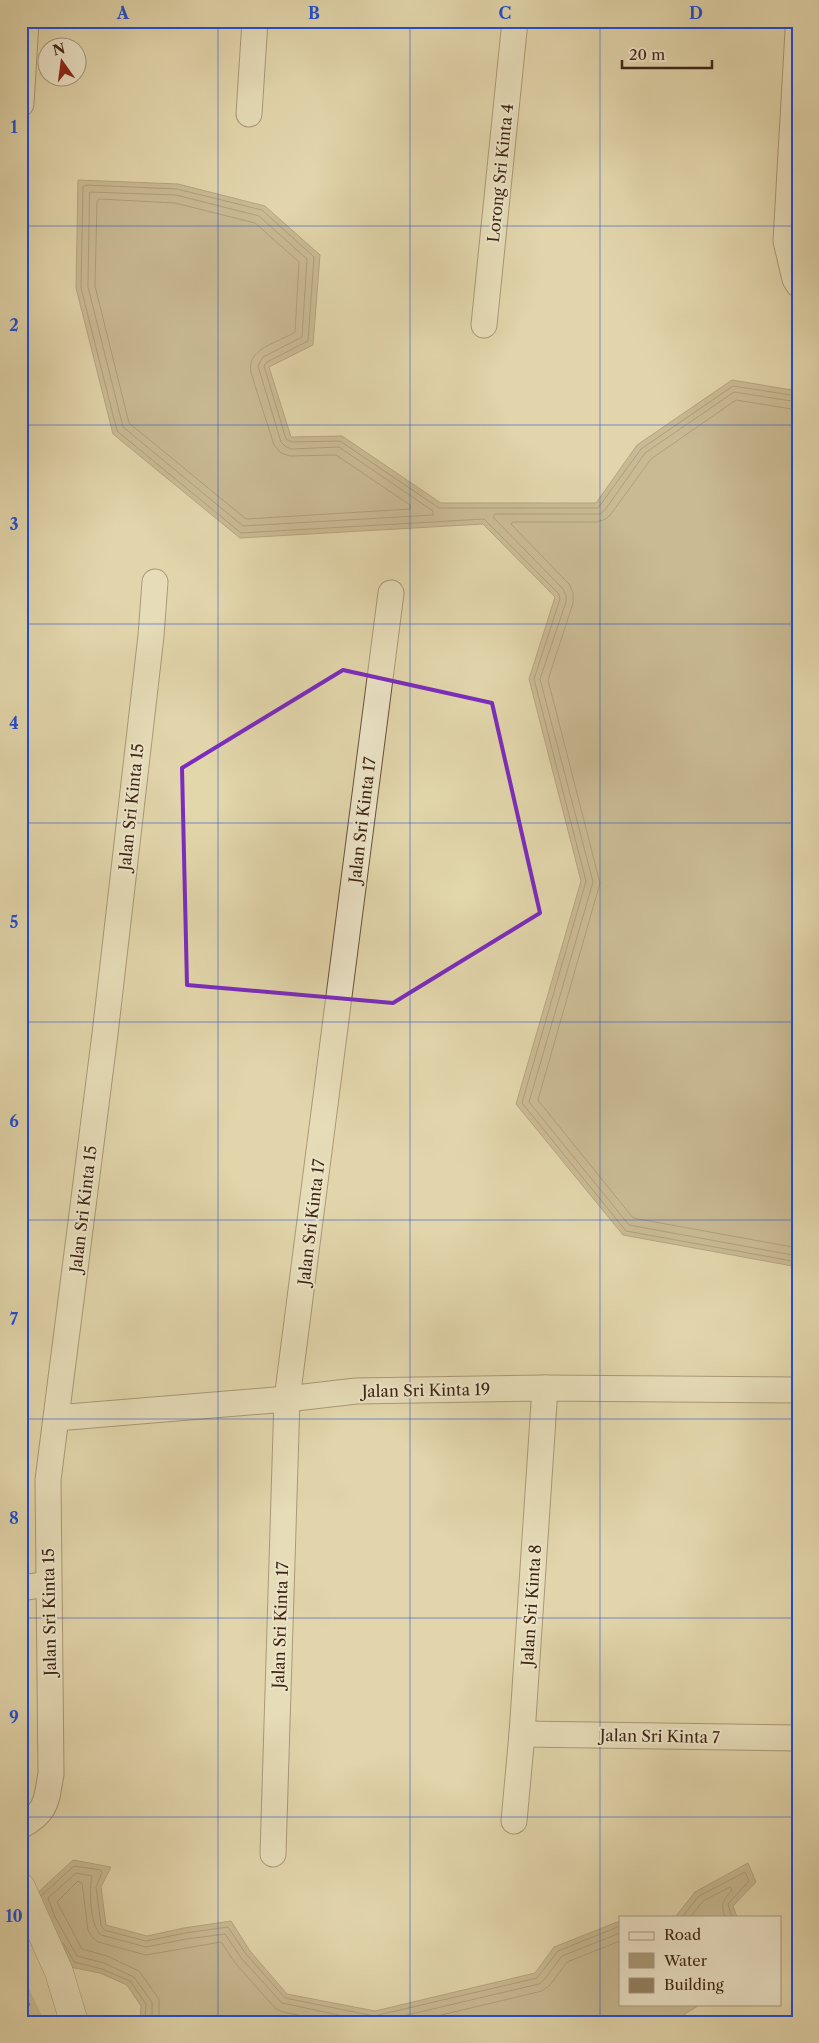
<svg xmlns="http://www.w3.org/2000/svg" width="819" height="2043" font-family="'Libre Caslon Text',serif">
	<rect width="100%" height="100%" fill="#e2d6ab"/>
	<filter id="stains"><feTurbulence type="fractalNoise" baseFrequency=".004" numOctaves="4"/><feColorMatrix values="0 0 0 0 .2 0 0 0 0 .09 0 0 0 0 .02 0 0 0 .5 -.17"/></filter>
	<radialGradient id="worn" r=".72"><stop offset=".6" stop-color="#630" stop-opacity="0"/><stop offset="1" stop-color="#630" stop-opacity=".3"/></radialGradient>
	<!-- water -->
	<g fill="#a97" stroke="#7f6a4f">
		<path d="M78 180 178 184 265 206 320 255 313 345 269 367 291 437 342 436 441 503H596L637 445 732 380 798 391V1267L623 1235 516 1104 581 881 529 679 555 597 483 524 240 538 113 434 76 288Z"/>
		<path d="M73 1860 111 1867 101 1887 106 1925 147 1936 184 1928 231 1921 250 1951 287 1994 375 2011 535 1973 554 1947 620 1921V2004H701L672 2022H140L141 2006 127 1985 100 1973 70 1967 34 1896Z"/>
		<path d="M748 1863 756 1882 733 1906 737 1917H671L676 1916 695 1892Z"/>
	</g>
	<!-- shadow -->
	<path fill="#0003" d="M21 1971 44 2020 40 2022H21Z"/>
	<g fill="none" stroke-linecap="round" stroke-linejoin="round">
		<!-- shore -->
		<g stroke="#745e45" stroke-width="1">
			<path d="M90 192 176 195 259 216 307 259 302 337 263 357 258 366 281 442 285 446 291 449 339 447 433 511V515L243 526 123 427 88 287Z"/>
			<path d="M99 199 175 203 255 223 299 262 295 332C278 343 246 348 251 373L274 445 281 453 290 456 336 455 410 505V509L246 519 129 423 95 286 97 202Z"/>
			<path d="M798 396 733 386 641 449 598 508H439L340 441 292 442 286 439 264 366 267 362 308 341 314 257 262 210 177 189 86 185 83 187 81 288 117 431 241 533 484 519 559 594 560 599 534 679 586 881 522 1103 626 1231 798 1262"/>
			<path d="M798 402 734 392 645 453 605 510 600 514H495L493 517 563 589 566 595V602L540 679 593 882 529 1102 629 1225 798 1256"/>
			<path d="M798 410 736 400 651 459 611 514 606 519 597 522H513L511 524 569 584 573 593V603L548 680 600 883 538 1100 633 1218 798 1248"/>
			<path d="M41 1896 74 1866 101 1870 102 1873 96 1887 101 1925 104 1930 146 1941 185 1933 228 1927 246 1954 285 1998 374 2016 537 1978 558 1951 620 1926"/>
			<path d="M682 1917 699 1896 745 1872 749 1881 728 1904 732 1917"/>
			<path d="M690 1917 703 1901 730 1887 732 1890C723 1900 720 1904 725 1917"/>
			<path d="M63 1943 74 1962 102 1969 130 1981 146 2004 145 2022"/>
			<path d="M152 2022V2002L134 1977 104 1963 77 1956 55 1917 48 1898 76 1873 92 1876C89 1889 90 1926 101 1935L146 1947 186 1939 225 1934 242 1959 282 2003 372 2022"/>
			<path d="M159 2022V1999L139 1971 107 1956 82 1949 57 1902 78 1881 82 1883 88 1930 92 1937 98 1942 146 1955 221 1942 236 1964 276 2009 283 2012 333 2022"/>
			<path d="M377 2022 539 1984 544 1980 562 1956 620 1933"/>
			<path d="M412 2022 542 1991 550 1985 567 1962 620 1941"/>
		</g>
	</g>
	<!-- building -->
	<path fill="#938162" stroke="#3e2413" d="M21 1987 30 2005 21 2009Z"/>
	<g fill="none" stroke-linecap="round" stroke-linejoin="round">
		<defs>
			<g id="minor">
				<path d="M798 31 786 241 795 279 798 284"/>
				<path d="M21 104 26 21"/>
				<path d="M249 114 255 21"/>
				<path d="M484 325 515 21"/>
				<path d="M56 1418 287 1399 356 1391 545 1388 798 1390"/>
				<path d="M21 1588 48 1584"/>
				<path d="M522 1734 798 1738"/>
				<path d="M514 1821 522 1734 545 1388"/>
				<path d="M21 1826C48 1811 46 1801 51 1774L48 1480 105 1034 151 636 155 582"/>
				<path d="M273 1854 287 1399 391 593"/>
			</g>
			<path id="tertiary" d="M21 1887 59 1972 74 2022"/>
		</defs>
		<!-- minor casing -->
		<use href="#minor" stroke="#675039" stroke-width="27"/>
		<!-- tertiary casing -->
		<use href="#tertiary" stroke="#675039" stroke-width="29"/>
		<!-- minor -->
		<use href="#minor" stroke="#ece4c8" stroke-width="25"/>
		<!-- tertiary -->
		<use href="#tertiary" stroke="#ece4c8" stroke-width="28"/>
	</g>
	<!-- marked area -->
	<path d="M0 0H819V2043H0ZM343 670 492 703 540 913 393 1003 187 985 182 768Z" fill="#e2d6ab" fill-opacity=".55" fill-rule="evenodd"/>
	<path fill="none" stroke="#7b2cbf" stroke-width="4" stroke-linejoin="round" d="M343 670 492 703 540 913 393 1003 187 985 182 768Z"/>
	<!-- grid -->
	<path fill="none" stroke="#1d4ed8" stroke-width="1" stroke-opacity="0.55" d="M218 21V2022M410 21V2022M600 21V2022M21 226H798M21 425H798M21 624H798M21 823H798M21 1022H798M21 1220H798M21 1419H798M21 1618H798M21 1817H798"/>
	<g text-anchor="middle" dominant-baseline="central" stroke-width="4" stroke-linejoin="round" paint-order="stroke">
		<!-- street labels -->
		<g font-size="16" fill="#3e2413" stroke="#ece4c8">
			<text transform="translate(500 173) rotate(-84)">Lorong Sri Kinta 4</text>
			<text transform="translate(131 807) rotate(-84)">Jalan Sri Kinta 15</text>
			<text transform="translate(362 820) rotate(-83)">Jalan Sri Kinta 17</text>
			<text transform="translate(83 1209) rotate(-83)">Jalan Sri Kinta 15</text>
			<text transform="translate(311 1222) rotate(-83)">Jalan Sri Kinta 17</text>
			<text transform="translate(426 1390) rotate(-1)">Jalan Sri Kinta 19</text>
			<text transform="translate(531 1605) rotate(-86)">Jalan Sri Kinta 8</text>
			<text transform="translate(49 1612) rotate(-91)">Jalan Sri Kinta 15</text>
			<text transform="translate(280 1625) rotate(-88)">Jalan Sri Kinta 17</text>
			<text transform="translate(660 1736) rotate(1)">Jalan Sri Kinta 7</text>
		</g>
	</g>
	<!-- margin -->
	<rect width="819" height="2043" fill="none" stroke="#e2d6ab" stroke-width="55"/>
	<!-- legend -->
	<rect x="619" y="1916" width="162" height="90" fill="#ece4c8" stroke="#a69780"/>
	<rect x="629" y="1932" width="25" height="8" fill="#ece4c8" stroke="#a69780"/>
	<text x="664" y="1940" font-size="15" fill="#3e2413">Road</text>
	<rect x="629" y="1953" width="25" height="15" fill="#aa9977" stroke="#a69780"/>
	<text x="664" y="1966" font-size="15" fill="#3e2413">Water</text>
	<rect x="629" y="1978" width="25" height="15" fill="#938162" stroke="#a69780"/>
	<text x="664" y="1990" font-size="15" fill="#3e2413">Building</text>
	<!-- north arrow -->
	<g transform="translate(62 62) rotate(346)"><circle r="24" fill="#ece4c8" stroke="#a69780"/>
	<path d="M0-4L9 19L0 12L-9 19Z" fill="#8f2418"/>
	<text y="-8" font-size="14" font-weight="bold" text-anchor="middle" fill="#3e2413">N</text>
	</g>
	<!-- scale -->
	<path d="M622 60v8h90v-8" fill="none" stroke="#3e2413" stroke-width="2.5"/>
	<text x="629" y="60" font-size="15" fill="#3e2413" stroke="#ece4c8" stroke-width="4" paint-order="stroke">20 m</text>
	<rect x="28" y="28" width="764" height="1988" fill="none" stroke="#1d4ed8" stroke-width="2"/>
	<g font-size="16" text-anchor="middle" font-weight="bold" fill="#1d4ed8">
		<text x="123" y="19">A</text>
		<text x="314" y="19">B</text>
		<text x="505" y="19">C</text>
		<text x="696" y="19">D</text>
		<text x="14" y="133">1</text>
		<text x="14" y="331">2</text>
		<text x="14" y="530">3</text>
		<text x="14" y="729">4</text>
		<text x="14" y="928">5</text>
		<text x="14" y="1127">6</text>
		<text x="14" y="1325">7</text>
		<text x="14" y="1524">8</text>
		<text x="14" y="1723">9</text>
		<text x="14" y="1922">10</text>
	</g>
	<rect width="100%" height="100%" filter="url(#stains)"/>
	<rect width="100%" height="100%" fill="url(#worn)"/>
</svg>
